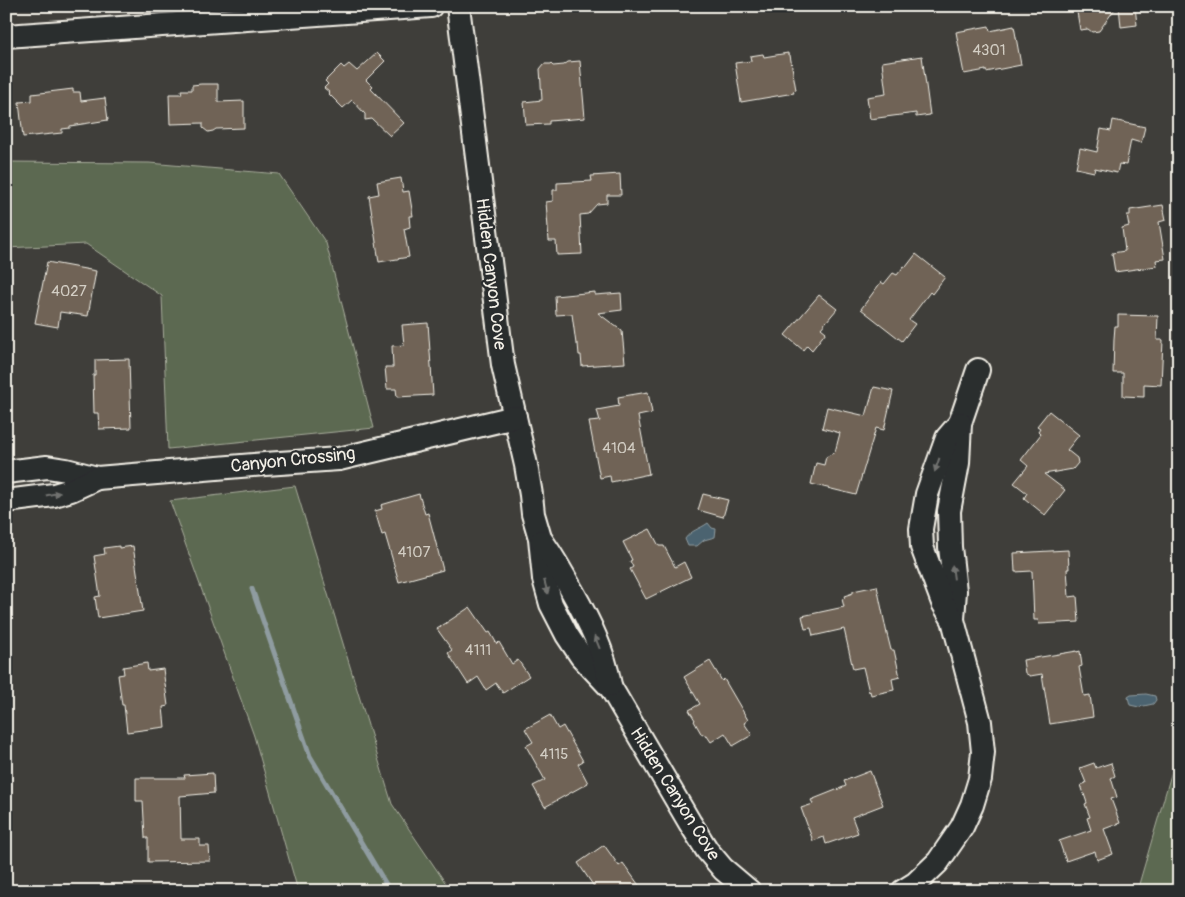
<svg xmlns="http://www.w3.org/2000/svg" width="1185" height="897" font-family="Pangolin,sans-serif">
	<rect width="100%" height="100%" fill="#3f3e3a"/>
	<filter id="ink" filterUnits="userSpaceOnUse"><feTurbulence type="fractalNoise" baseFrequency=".02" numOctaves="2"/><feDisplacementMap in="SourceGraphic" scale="10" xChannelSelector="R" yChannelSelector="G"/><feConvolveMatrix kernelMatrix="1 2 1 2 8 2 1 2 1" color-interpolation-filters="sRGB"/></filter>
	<g filter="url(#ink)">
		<!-- green -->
		<g fill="#5c6951" stroke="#a8ad9c">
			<path d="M6 162 149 163 279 174 326 243 374 428 168 449 162 296 86 244 6 248Z"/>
			<path d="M295 486 392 804 451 891H298L254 736 170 501Z"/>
			<path d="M1179 747V891H1137Z"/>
		</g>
		<!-- water -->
		<g fill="#4c6370" stroke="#8f9ca0">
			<path d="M708 523 712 528 716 529 715 537 704 540 697 546H688L685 539C691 530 700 529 708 523Z"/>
			<path d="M1146 694 1155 696 1156 700 1153 704 1139 707 1130 705 1128 697 1131 695Z"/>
		</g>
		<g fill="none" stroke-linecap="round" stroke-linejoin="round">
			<!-- stream -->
			<path stroke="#8f9ca0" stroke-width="5" d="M252 589 310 756 390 891"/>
		</g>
		<!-- building -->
		<g fill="#706456" stroke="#f4f1e8">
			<path d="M1076 6H1117L1099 31 1092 32 1088 29 1080 30Z"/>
			<path d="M1119 6H1135L1137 25 1121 27Z"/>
			<path d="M989 26 990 31 1014 26 1021 65 986 72V70L964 74 956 32Z"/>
			<path d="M377 53 385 61 366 80 373 87 371 89 404 123 390 136 372 119 365 120V114L352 100 343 108 328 93 329 92 324 88 328 84 325 81 341 65 344 68 349 64 357 71Z"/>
			<path d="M788 53V55H790L796 90 793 91 794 93 741 102 735 63 751 61 750 56 763 54 764 57Z"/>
			<path d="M922 56 930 115 916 117V113L870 119 867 97 886 94 882 62Z"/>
			<path d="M580 61 585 118 549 121V124L526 125 524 102 542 100 540 69 544 64H551L553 66 564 65 568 62Z"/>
			<path d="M201 84H218V102L244 101V128L216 129 213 131 208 132 203 128V123L170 124 169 94H182L181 90H192V85Z"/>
			<path d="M73 89V92H80L81 101 105 98 108 120 70 126V128L62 129V133L23 137 19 102 32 101V94Z"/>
			<path d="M1113 120 1145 127 1141 143 1131 140 1126 165 1119 164 1117 173 1095 168 1094 172 1076 168 1080 148 1097 152 1101 129 1111 131Z"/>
			<path d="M620 174 621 195H607V203L597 204 588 214 580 215 582 254 557 255 556 241H549L546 202 553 201V190H557V183L592 181 591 176Z"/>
			<path d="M401 178 403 192 409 191 413 216H409L410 227 404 229 409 257 379 262 369 196 379 194 377 182Z"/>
			<path d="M1163 205 1166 220 1159 222 1165 259 1156 260 1157 266 1115 272 1112 253 1125 251 1122 228 1129 226 1127 215H1130V210Z"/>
			<path d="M916 254 945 277 932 294 930 292 909 320 915 324 902 341 861 309 881 282 884 284 893 273 897 275 904 266 906 267Z"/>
			<path d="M47 262 96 271 88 316 60 312 58 327 35 323Z"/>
			<path d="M595 292V295L621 293 622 310 598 313 622 331 625 363 582 366 581 355H579L578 344H576L572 314 556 315 555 296Z"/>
			<path d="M819 295 837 309 821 328 826 332 812 350 807 345 803 350 785 335Z"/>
			<path d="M1118 315 1158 316 1157 340H1163L1161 385 1144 384V397L1123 396V373H1113L1114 339 1115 326H1118Z"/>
			<path d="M428 323 433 395 397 397 396 389H387L385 367H393L392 346 404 345 402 325Z"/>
			<path d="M129 359 131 428 99 429 98 413H94L93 375H95V360Z"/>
			<path d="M874 387 893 391 884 430 876 428 856 495 811 484 816 463 824 465 826 457 835 452 840 433 822 428 827 407 866 416Z"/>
			<path d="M648 392 652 413 638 416 649 474 611 482 610 476 600 478 589 422 600 421 597 410 619 406 618 397Z"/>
			<path d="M1049 411 1079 435 1067 450 1077 458 1078 463 1073 469 1044 474 1065 490 1045 515 1024 498 1027 493 1014 483 1028 466 1021 460 1041 434 1038 431 1040 428 1037 426Z"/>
			<path d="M419 494 425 514 428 513 443 570 399 582 385 534 382 535 375 511 382 509 381 505Z"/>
			<path d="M703 494 728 500 723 517 698 510Z"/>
			<path d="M650 529 659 546H664L675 567 684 562 691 577 646 599 630 569 633 567 630 561 632 560 623 542Z"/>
			<path d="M119 546V548L133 546 143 611 98 618 95 597 100 596 94 556 105 554 104 548Z"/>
			<path d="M1068 550 1069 569H1067L1069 597 1077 596 1079 622 1039 624 1038 620H1034L1032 571 1015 572 1014 553Z"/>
			<path d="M877 586 887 634 891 650H894L900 677 892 679 894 690 871 695 870 691 869 692 863 667 853 669 844 629 813 636 811 628 805 629 802 616 844 607 842 599 845 598 844 596 853 593V591Z"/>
			<path d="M470 607 488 633 490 632 497 644 499 642 512 664 518 660 529 676 503 693 496 683 486 690 478 677 468 684 448 653 452 650 437 629Z"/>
			<path d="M1077 651V652L1080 651 1082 666 1079 667 1084 696 1090 695 1093 717 1050 724 1042 674 1030 676 1025 673 1023 660Z"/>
			<path d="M710 661 722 681 724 679 748 720 744 723 752 735 733 746 725 733 711 742 707 736 706 737 704 734 702 735 694 721 695 720 689 710 700 704 684 677Z"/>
			<path d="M147 663 148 671 163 669 168 706 163 707 165 727 127 732 124 705H122L118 675 124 674 123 667Z"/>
			<path d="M550 715 558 729 563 726 583 761 578 764 588 783 545 807 533 786 545 780 526 746 533 742 525 729Z"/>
			<path d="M1094 763 1096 768 1111 763 1115 776 1111 778 1117 797 1111 799 1120 823 1104 829 1113 854 1097 860 1095 851 1066 861 1059 841 1091 830 1087 818 1090 817 1085 804 1087 803 1081 785 1086 783 1080 768Z"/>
			<path d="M870 771 883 805 852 817 858 833 826 844 824 837 813 841 801 808 813 804 811 800 846 786 844 781Z"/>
			<path d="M213 773 214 793 180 796 181 839H200V846H209L210 861 148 862V838H145L143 801H136V778H185L184 775Z"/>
			<path d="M604 845 619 866 623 863 643 891H597L578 863Z"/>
		</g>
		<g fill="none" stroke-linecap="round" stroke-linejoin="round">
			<defs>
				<g id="minor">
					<path d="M458 6 503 365 526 465 531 495 533 514 540 538 544 579 551 604 567 635 581 656 611 688 690 823 707 850 723 869 749 891"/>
					<path d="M6 36 431 6"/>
					<path d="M6 472 47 467 66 470 97 478"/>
					<path d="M6 501 54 495 71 490 97 478 265 464 339 459 515 417"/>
					<path d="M542 541C553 557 563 574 572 591 589 621 604 651 610 685"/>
					<path d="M953 619 955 591 950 547 949 511 958 463 960 423 978 370"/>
					<path d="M903 891 916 883 938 862 962 827 972 805 980 779 983 752 980 722 953 620 943 603 922 547 921 529 927 494 947 438 960 423"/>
				</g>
			</defs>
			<!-- minor casing -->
			<use href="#minor" stroke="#f4f1e8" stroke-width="26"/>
			<!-- minor -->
			<use href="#minor" stroke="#2a2d2e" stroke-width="22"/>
		</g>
		<!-- one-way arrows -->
		<defs><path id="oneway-solid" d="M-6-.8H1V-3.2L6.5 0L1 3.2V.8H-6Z" transform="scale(1.25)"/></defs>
		<g fill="#71726f">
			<use href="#oneway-solid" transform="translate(937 465) rotate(109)"/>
			<use href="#oneway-solid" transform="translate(53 494) rotate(-11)"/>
			<use href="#oneway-solid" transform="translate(953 572) rotate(-97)"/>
			<use href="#oneway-solid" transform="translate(546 587) rotate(75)"/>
			<use href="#oneway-solid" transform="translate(597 642) rotate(-112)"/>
		</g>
	</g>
	<g text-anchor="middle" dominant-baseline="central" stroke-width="4.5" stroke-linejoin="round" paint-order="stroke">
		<!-- number labels -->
		<g font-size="15" fill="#d3cec4">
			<text x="989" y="50">4301</text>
			<text x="69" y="291">4027</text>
			<text x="619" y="448">4104</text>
			<text x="414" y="552">4107</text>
			<text x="478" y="650">4111</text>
			<text x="554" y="754">4115</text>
		</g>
		<!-- street labels -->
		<g font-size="18" fill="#f4f1e8" stroke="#2a2d2e">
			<text transform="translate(491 274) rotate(83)">Hidden Canyon Cove</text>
			<text transform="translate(293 460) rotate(-6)">Canyon Crossing</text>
			<text transform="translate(675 794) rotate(58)">Hidden Canyon Cove</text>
		</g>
	</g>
	<!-- margin -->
	<rect width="1185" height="897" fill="none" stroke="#2a2d2e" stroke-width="25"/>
	<rect x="12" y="12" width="1160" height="872" fill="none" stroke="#f4f1e8" stroke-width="2" filter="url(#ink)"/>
</svg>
